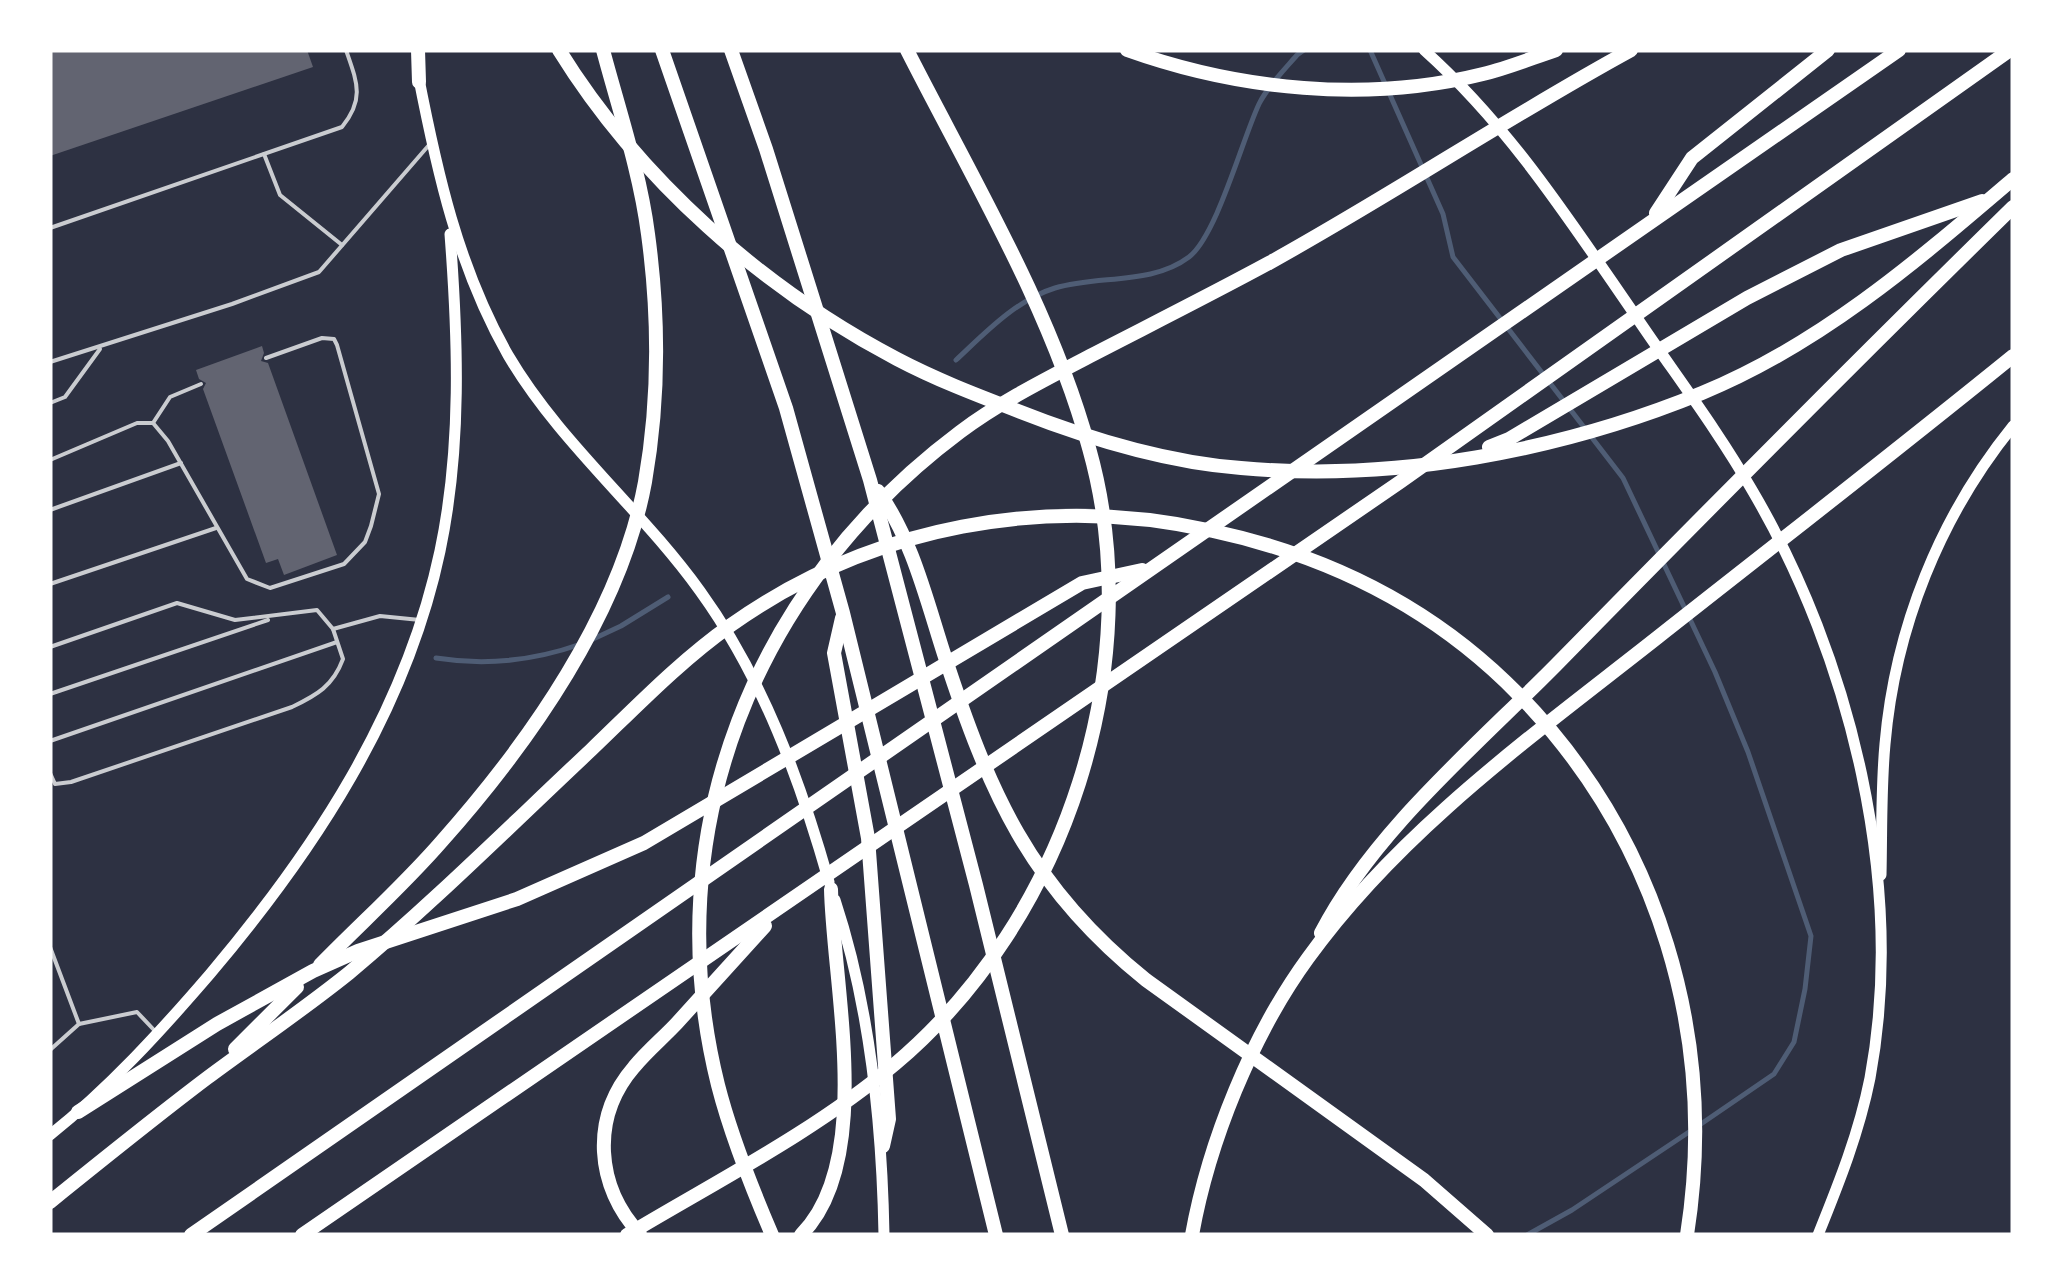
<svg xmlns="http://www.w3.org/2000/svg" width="2063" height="1285" font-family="'Titillium Web',sans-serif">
	<rect width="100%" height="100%" fill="#2d3142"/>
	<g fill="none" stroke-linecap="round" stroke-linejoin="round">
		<!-- stream -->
		<g stroke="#4f5d75" stroke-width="5">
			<path d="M1370 50 1443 214 1453 257 1623 478 1715 672 1748 752 1811 936 1805 989 1794 1042 1774 1074 1698 1126"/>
			<path d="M956 360C985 333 1016 300 1055 288 1099 275 1152 285 1189 257 1217 235 1242 140 1259 104 1268 86 1284 70 1297 55L1304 50"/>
			<path d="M591 640 621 626 668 597"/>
			<path d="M436 658C486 666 533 661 581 644"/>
			<path d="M1527 1235 1572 1210 1689 1132"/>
		</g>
	</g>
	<!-- building -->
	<g fill="#626471">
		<path d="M50 50H307L313 67 50 156Z"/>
		<path d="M262 346 264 353 261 361 268 363 337 555 284 575 278 559 266 563 203 389 206 383 199 379 196 370Z"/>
	</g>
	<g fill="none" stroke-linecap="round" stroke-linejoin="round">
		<!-- service -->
		<g stroke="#caccd0" stroke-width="4">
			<path d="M264 154 280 195 342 245"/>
			<path d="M50 228 342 127C365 99 357 82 346 50"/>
			<path d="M50 362 232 304 319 272 429 145"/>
			<path d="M50 403 65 397 100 349"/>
			<path d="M153 423 170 397 201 384"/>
			<path d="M50 460 137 423H153L168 441 247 579 270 588 344 564 365 542 371 526 379 494 337 345 334 339 322 338 266 358"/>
			<path d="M50 510 181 463"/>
			<path d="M50 584 216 528"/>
			<path d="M333 629 380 616 420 620"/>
			<path d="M50 647 177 603 235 620 317 610 333 629 343 659C333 686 317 695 292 707L71 782 55 784 50 773"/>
			<path d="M50 694 268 620"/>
			<path d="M50 741 337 642"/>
			<path d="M50 947 79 1024"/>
			<path d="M50 1050 79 1024 137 1012 154 1030"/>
		</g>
		<!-- secondary -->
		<g stroke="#fff" stroke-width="11">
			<path d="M1424 50C1510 127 1570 221 1635 315 1674 373 1717 429 1752 490 1851 658 1906 884 1870 1078 1859 1133 1839 1183 1818 1235"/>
			<path d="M418 74C437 172 458 267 508 355 559 442 641 509 700 591 763 678 800 780 829 882"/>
			<path d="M1881 875C1882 831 1881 787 1885 744 1895 628 1940 516 2013 426"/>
			<path d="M835 900C870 1006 882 1124 884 1235"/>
			<path d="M50 1135C109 1088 161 1031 210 974 314 851 406 712 440 551 462 447 458 339 450 234"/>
		</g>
		<!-- motorway -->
		<g stroke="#fff" stroke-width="14">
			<path d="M418 50 419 82"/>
			<path d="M559 50C639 179 763 289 897 359 935 379 974 394 1013 409 1086 438 1163 462 1241 468 1395 482 1560 451 1702 393 1821 344 1917 261 2013 179"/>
			<path d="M662 50 786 408 843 613 996 1235"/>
			<path d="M731 50 766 149 870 480 976 885 1062 1235"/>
			<path d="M1127 50C1239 90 1367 103 1483 74 1508 68 1532 58 1556 50"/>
			<path d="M1656 213 1692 158 1828 50"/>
			<path d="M1489 447 1509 439 1747 298 1841 250 1982 201"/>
			<path d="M878 491C912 539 926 598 944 654 989 792 1029 886 1146 980L1424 1180 1487 1235"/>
			<path d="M842 618 834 653 868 838 889 1119 883 1146"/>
			<path d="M1321 933C1373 832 1477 745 1556 665 1707 511 1859 358 2013 207"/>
			<path d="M320 965C360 924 404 885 442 841 529 743 621 613 645 482 659 402 659 315 648 234 640 172 619 110 603 50"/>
			<path d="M235 1049 297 987"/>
			<path d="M78 1112 217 1024 313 971 358 951 517 899 644 843 1082 583 1142 570"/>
			<path d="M50 1202C102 1160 154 1118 207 1078 254 1043 303 1010 349 973 433 903 511 825 591 750 636 707 680 661 731 625 872 525 1046 494 1213 531 1329 556 1435 609 1519 695 1659 839 1718 1037 1687 1235"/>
			<path d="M640 1234C596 1187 590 1118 634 1067 647 1051 663 1038 677 1023 706 991 736 958 765 926"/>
			<path d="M191 1235 1899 50"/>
			<path d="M302 1235 1400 482 2010 50"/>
			<path d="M627 1235C717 1181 814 1132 895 1064 1066 920 1150 664 1089 448 1051 309 972 178 907 50"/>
			<path d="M772 1235C751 1186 731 1136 718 1085 655 832 754 586 960 432 1000 402 1046 379 1090 356 1150 325 1210 295 1269 263 1392 195 1508 117 1631 50"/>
			<path d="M801 1235C875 1161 833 985 831 889"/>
			<path d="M1192 1235C1209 1141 1252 1035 1308 958 1400 830 1535 734 1658 637 1776 544 1896 451 2013 356"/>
		</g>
	</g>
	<!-- border -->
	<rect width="2063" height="1285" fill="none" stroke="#ffffff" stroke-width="105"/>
</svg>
